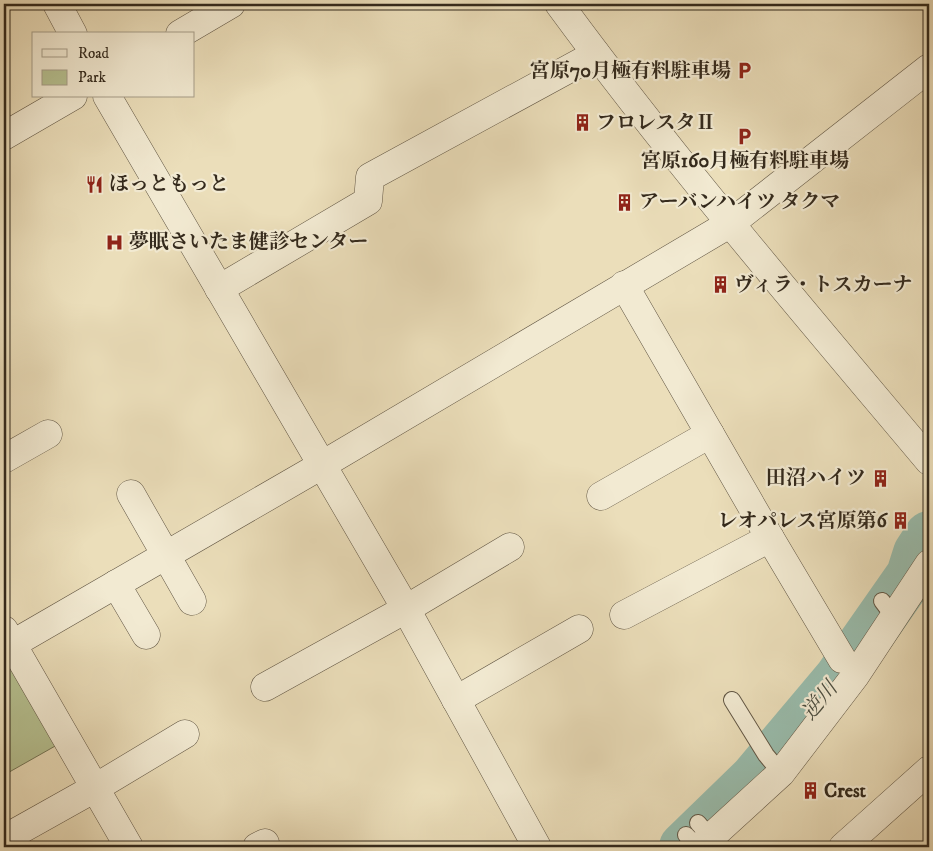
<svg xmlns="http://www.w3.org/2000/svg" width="933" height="851" font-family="'IM FELL DW Pica','Noto Serif JP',serif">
	<rect width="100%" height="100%" fill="#ebdeba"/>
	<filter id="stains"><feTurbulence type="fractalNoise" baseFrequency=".004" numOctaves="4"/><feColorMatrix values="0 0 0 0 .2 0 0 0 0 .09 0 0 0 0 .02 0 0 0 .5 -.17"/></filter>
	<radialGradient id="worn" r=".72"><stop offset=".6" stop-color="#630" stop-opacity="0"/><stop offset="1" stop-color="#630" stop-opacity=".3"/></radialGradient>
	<!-- green -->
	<path fill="#b6c191" stroke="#747556" d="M4 655 57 745 4 775Z"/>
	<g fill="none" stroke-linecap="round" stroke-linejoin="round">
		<!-- river -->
		<path stroke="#99bcac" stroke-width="50" d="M684 847 754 779 839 678 911 575 918 553 929 536"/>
		<defs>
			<g id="service">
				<path d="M882 601 894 617"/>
				<path d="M732 700 766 755 781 773"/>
				<path d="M698 823 710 837"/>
				<path d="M686 835 698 847"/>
			</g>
			<g id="minor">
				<path d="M57 4 73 34"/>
				<path d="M107 96 406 609 537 847"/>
				<path d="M624 285 770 538 842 659"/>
				<path d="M219 289 368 201 370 177 596 54"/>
				<path d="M4 459 48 434"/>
				<path d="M131 494 192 601"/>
				<path d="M601 496 710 434"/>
				<path d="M116 584 146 635"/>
				<path d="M624 615 770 538"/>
				<path d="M4 630 129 847"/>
				<path d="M4 649 322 465 731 223 929 68"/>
				<path d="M265 687 406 609 510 547"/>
				<path d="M456 700 579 629"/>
				<path d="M4 839 95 788 185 734"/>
				<path d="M257 847 265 843"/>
				<path d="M700 847 781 773 855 676 929 564"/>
			</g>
			<g id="tertiary">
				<path d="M559 4C675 162 803 311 929 461"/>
				<path d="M180 34 231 4"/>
				<path d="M4 136 73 96"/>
				<path d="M843 847 929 770"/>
			</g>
		</defs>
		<!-- service casing -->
		<use href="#service" stroke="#615644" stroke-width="18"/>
		<!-- minor casing -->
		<use href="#minor" stroke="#615644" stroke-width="29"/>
		<!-- tertiary casing -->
		<use href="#tertiary" stroke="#615644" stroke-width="29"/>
		<!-- service -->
		<use href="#service" stroke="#f2ead2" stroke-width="16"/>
		<!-- minor -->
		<use href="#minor" stroke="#f2ead2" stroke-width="28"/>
		<!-- tertiary -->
		<use href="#tertiary" stroke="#f2ead2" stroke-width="28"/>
	</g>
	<!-- icons -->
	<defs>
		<symbol id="parking-bare" viewBox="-9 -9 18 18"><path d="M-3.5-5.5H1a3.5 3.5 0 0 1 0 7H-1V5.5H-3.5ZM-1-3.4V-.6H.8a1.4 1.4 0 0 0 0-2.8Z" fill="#8f2418" stroke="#f2ead2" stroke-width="2.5" paint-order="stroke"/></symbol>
		<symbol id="building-bare" viewBox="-9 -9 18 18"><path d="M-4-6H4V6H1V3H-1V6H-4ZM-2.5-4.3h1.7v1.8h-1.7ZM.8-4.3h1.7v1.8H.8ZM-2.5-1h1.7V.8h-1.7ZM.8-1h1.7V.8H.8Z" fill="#8f2418" stroke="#f2ead2" stroke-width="2.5" paint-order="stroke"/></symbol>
		<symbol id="restaurant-bare" viewBox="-9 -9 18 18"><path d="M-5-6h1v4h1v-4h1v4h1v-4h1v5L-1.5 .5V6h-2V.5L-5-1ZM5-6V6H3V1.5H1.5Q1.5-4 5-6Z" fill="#8f2418" stroke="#f2ead2" stroke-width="2.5" paint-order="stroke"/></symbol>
		<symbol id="hospital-bare" viewBox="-9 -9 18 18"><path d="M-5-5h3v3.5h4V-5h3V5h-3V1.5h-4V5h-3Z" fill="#8f2418" stroke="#f2ead2" stroke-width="2.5" paint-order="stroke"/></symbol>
	</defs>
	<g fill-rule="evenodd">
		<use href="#parking-bare" x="732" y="58" width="25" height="25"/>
		<use href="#building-bare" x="570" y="110" width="25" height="25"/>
		<use href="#parking-bare" x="732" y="124" width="25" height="25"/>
		<use href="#restaurant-bare" x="82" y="172" width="25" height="25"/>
		<use href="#building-bare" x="612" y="190" width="25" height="25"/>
		<use href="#hospital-bare" x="102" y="230" width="25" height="25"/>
		<use href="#building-bare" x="708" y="272" width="25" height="25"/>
		<use href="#building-bare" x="868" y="466" width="25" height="25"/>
		<use href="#building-bare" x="888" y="508" width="25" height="25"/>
		<use href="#building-bare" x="798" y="778" width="25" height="25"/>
	</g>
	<g text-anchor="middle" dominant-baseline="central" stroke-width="4.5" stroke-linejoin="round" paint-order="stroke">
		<!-- poi labels -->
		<g font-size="20" font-weight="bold" fill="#33291c" stroke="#f2ead2" text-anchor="start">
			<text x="731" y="71" text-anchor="end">宮原70月極有料駐車場</text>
			<text x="596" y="123">フロレスタⅡ</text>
			<text x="745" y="161" text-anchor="middle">宮原160月極有料駐車場</text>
			<text x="109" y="184">ほっともっと</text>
			<text x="639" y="202">アーバンハイツ タクマ</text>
			<text x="129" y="242">夢眠さいたま健診センター</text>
			<text x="734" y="285">ヴィラ・トスカーナ</text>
			<text x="866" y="478" text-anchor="end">田沼ハイツ</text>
			<text x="887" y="521" text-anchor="end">レオパレス宮原第6</text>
			<text x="824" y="791">Crest</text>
		</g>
		<!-- water labels -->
		<g font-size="21" font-style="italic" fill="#4c4e40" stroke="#f2ead2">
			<text transform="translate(820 701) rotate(-50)">逆川</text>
		</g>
	</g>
	<!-- margin -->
	<rect width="933" height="851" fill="none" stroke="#ebdeba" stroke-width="20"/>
	<rect x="5" y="5" width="923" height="841" fill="none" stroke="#33291c" stroke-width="2.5"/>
	<rect x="10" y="10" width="913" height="831" fill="none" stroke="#33291c"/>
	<!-- legend -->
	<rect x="32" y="32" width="162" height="65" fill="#f2ead2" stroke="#a69d89"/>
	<rect x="42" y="49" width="25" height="8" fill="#f2ead2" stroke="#a69d89"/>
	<text x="78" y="58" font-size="15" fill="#33291c">Road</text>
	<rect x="42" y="70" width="25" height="15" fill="#b6c191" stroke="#a69d89"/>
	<text x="78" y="82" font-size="15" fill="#33291c">Park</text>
	<rect width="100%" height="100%" filter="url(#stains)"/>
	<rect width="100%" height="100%" fill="url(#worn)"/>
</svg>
